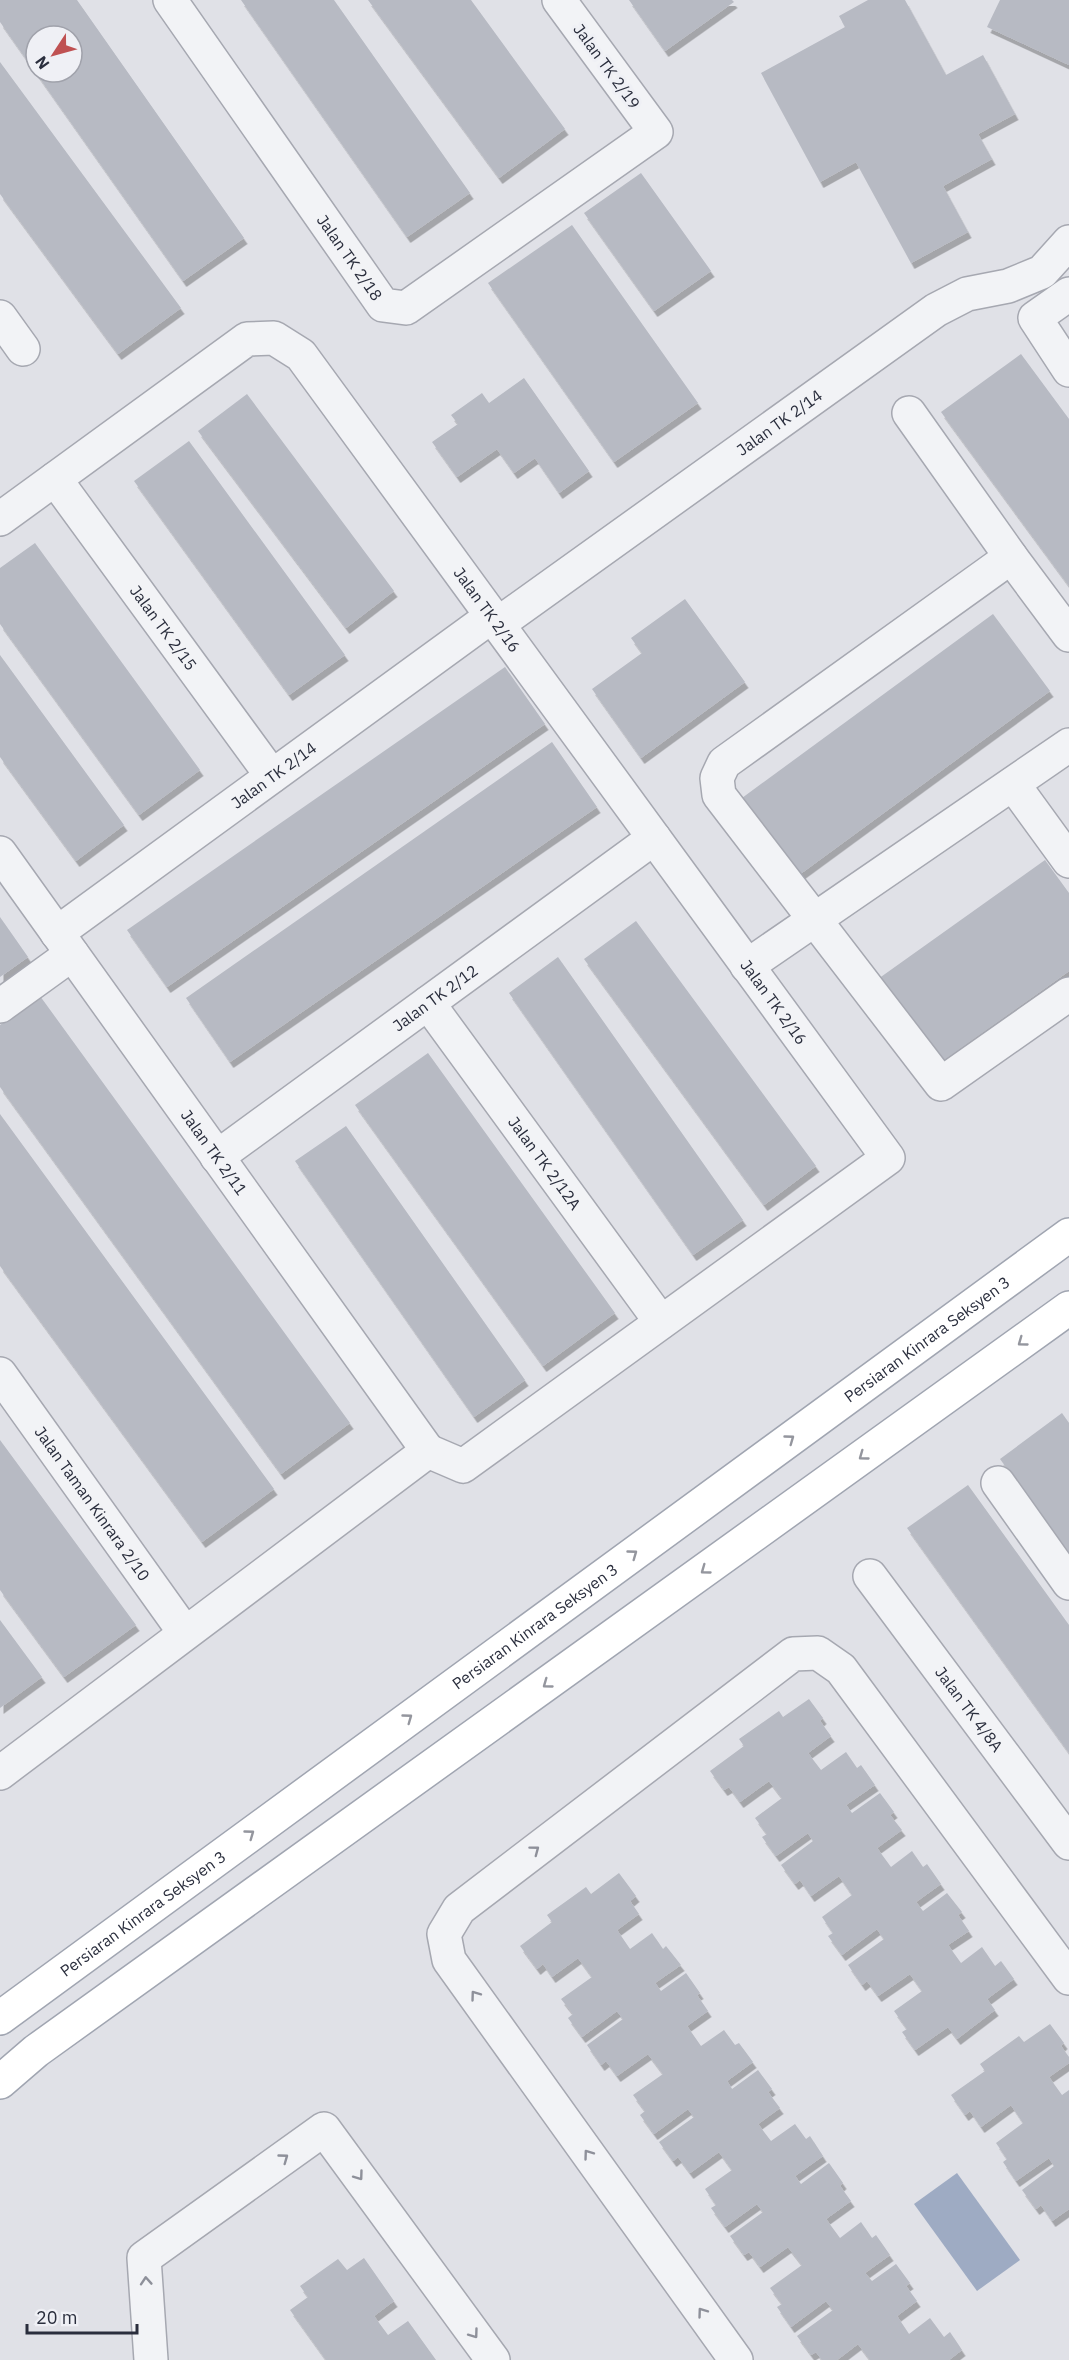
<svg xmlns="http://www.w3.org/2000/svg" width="1069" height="2360" font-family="'IBM Plex Sans',sans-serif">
	<defs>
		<filter id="shadow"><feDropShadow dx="3.5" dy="6" stdDeviation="0" flood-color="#0004"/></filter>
	</defs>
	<rect width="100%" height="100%" fill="#e0e1e7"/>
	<!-- water -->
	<path fill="#9eabc3" d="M957 2173 1020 2260 977 2291 914 2204Z"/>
	<!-- building -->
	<g fill="#b7bac3" fill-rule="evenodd" filter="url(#shadow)">
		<path d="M0 0H77L244 238 183 281 0 22ZM36 36H72V72H36Z"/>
		<path d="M241 0H334L470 193 407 237Z"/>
		<path d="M368 0H471L565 129 499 178Z"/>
		<path d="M629 0H732L734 2 665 51Z"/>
		<path d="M868 0H905L946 75 983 55 1015 114 978 134 992 159 943 186 968 232 911 263 856 162 820 182 761 73 845 27 839 16Z"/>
		<path d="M1000 0H1069V65L987 27Z"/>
		<path d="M0 62 181 308 118 354 0 194Z"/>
		<path d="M641 173 711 271 654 311 584 213Z"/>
		<path d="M572 225 698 403 614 462 488 283Z"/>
		<path d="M1021 354 1069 419V586L941 412Z"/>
		<path d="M524 378 589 471 559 493 535 458 514 473 497 449 457 477 432 442 458 424 451 415 482 393 489 403Z"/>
		<path d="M247 394 394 591 346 628 198 431Z"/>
		<path d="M189 441 345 655 289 695 134 481Z"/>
		<path d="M35 543 200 770 139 815 0 624V568Z"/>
		<path d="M685 599 745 682 641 758 592 689 642 653 631 638Z"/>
		<path d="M993 614 1050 691 799 875 742 798Z"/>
		<path d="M0 655 124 825 76 861 0 757Z"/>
		<path d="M505 667 545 724 167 987 127 930Z"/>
		<path d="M552 742 597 807 230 1062 186 998Z"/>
		<path d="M1045 860 1069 893V971L938 1064 878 979Z"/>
		<path d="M0 917 28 957 0 977Z"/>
		<path d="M636 921 816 1166 764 1205 584 959Z"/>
		<path d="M558 957 743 1220 693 1255 509 993Z"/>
		<path d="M40 996 350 1423 281 1474 0 1087V1025Z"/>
		<path d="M428 1053 615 1313 543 1366 355 1105Z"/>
		<path d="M0 1114 274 1489 202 1542 0 1266Z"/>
		<path d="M346 1126 525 1380 474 1417 295 1161Z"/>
		<path d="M1062 1413 1069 1423V1555L1000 1459Z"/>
		<path d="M0 1440 136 1625 64 1677 0 1590Z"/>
		<path d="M968 1485 1069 1625V1753L907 1528Z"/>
		<path d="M0 1620 42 1677 0 1708Z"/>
		<path d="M809 1699 823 1718 820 1721 831 1736 808 1753 821 1770 846 1752 857 1768 861 1765 875 1785 846 1805 852 1813 880 1793 894 1812 890 1815 902 1830 877 1848 891 1867 912 1851 923 1867 927 1864 941 1884 916 1902 923 1911 947 1893 962 1912 958 1915 969 1931 948 1945 961 1963 982 1947 995 1966 1001 1961 1014 1979 987 1999 995 2010 957 2039 948 2027 915 2050 902 2032 907 2029 894 2011 922 1991 910 1974 878 1996 867 1981 862 1985 848 1965 884 1939 877 1929 842 1955 828 1936 833 1933 822 1917 852 1895 839 1876 811 1896 800 1880 795 1884 781 1865 813 1841 808 1833 776 1856 762 1837 767 1834 755 1818 782 1798 769 1781 740 1802 729 1787 724 1790 710 1771 744 1746 739 1739 779 1711 783 1717Z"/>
		<path d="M619 1873 636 1896 630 1901 639 1914 617 1930 630 1949 652 1933 663 1949 666 1946 681 1965 655 1983 661 1991 686 1973 700 1993 697 1995 708 2011 687 2026 701 2046 724 2030 735 2045 739 2043 753 2062 727 2081 732 2089 758 2070 772 2089 768 2092 780 2108 758 2124 771 2141 795 2124 806 2139 810 2136 823 2156 795 2176 801 2184 829 2163 843 2183 840 2186 851 2201 826 2219 840 2238 861 2222 872 2238 876 2235 890 2255 865 2273 872 2281 896 2264 910 2283 906 2286 917 2301 897 2316 909 2334 930 2318 944 2337 950 2332 962 2350 949 2360H870L858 2344 837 2360H822L816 2352 811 2355 797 2336 833 2310 826 2301 791 2327 777 2307 782 2304 770 2288 802 2265 788 2247 760 2267 749 2252 744 2255 730 2236 763 2212 757 2204 725 2227 711 2208 716 2205 705 2189 732 2170 719 2152 690 2173 678 2157 673 2161 659 2142 694 2117 688 2109 654 2134 640 2115 645 2111 633 2095 663 2074 648 2054 617 2076 606 2061 601 2065 587 2045 623 2019 617 2011 582 2037 568 2018 573 2014 561 1999 592 1977 578 1958 552 1977 543 1964 537 1969 520 1946 552 1922 547 1915 586 1887 591 1894Z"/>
		<path d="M1050 2024 1064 2043 1061 2046 1069 2057V2063L1049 2077 1062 2095 1069 2090V2209L1052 2221 1041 2205 1036 2209 1022 2190 1054 2166 1049 2158 1016 2181 1003 2162 1007 2159 996 2143 1023 2123 1011 2105 981 2127 970 2111 965 2115 951 2095 985 2071 980 2064 1019 2036 1024 2042Z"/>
		<path d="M364 2258 394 2301 374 2316 388 2335 408 2321 436 2360H326L290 2310 308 2297 300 2286 338 2259 347 2270Z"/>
	</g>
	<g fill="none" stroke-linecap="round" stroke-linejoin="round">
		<defs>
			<g id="minor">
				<path id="s1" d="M170 0 383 305 406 308 656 132 559 0"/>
				<path d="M1069 294 1035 318 1069 370"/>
				<path d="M0 317 23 349"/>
				<path d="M909 413 1011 557 1069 635"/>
				<path id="s2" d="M55 479 272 776"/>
				<path id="s3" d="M0 519 247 339 274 338 301 355 888 1158 463 1466 428 1451"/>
				<path d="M1011 557 724 763 717 778 719 795 941 1084 1069 994"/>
				<path id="s4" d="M498 624 936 310 967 294 1008 286 1042 272 1069 242"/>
				<path d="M1013 784 1069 861"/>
				<path id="s5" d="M0 853 428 1451"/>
				<path id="s6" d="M57 933 492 616"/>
				<path d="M747 966 1069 745"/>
				<path id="s7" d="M428 1003 661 1322"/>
				<path d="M0 1006 72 954"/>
				<path id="s8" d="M217 1157 654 838"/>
				<path id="s9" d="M0 1374 185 1633"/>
				<path d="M998 1483 1069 1583"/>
				<path id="s10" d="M870 1576 1069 1843"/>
				<path d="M0 1773 428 1451"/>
				<path d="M151 2360 144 2258 324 2129 493 2360"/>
				<path d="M736 2360 449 1960 444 1934 459 1909 793 1654 818 1653 841 1669 1069 1978"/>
			</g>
			<g id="major">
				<path id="s11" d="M0 2018 1069 1235"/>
				<path d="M0 2082 36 2051 1069 1308"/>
			</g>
		</defs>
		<!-- minor casing -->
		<use href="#minor" stroke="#a6a8b1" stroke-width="36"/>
		<!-- major casing -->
		<use href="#major" stroke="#a0a5b1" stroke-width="36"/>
		<!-- minor -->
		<use href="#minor" stroke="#f2f3f6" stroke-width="33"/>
		<!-- major -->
		<use href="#major" stroke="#fff" stroke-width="33"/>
	</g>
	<!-- one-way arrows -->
	<defs><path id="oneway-chevron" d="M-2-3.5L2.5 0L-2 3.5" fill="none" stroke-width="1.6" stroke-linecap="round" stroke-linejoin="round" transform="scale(1.5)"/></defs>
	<g stroke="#94969e">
		<use href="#oneway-chevron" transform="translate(1022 1342) rotate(144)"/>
		<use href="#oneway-chevron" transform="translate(790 1439) rotate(-36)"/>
		<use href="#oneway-chevron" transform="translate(863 1456) rotate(144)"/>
		<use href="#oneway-chevron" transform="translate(633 1554) rotate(-36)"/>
		<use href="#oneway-chevron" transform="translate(705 1570) rotate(144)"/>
		<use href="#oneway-chevron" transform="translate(547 1684) rotate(144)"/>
		<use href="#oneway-chevron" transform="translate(408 1718) rotate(-36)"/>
		<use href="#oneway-chevron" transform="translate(250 1834) rotate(-36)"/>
	</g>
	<g stroke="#8e909a">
		<use href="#oneway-chevron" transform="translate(535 1850) rotate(-37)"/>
		<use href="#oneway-chevron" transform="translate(475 1995) rotate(-126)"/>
		<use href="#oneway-chevron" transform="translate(588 2154) rotate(-126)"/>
		<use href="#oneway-chevron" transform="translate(284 2158) rotate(-36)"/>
		<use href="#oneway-chevron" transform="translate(359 2176) rotate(54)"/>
		<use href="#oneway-chevron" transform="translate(146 2281) rotate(-94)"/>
		<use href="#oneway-chevron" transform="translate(702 2312) rotate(-126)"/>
		<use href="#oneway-chevron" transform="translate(474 2334) rotate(54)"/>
	</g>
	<g text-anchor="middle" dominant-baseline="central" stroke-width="6" stroke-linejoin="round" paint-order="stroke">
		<!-- street labels -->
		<g font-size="16" fill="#2a2e3d" stroke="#eff0f5">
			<text transform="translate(607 66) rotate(54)">Jalan TK 2/19</text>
			<text stroke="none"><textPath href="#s1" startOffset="314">Jalan TK 2/18</textPath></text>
			<text stroke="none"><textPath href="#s4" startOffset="346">Jalan TK 2/14</textPath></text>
			<text stroke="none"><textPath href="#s3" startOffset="680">Jalan TK 2/16</textPath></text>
			<text stroke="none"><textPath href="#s2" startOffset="184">Jalan TK 2/15</textPath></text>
			<text stroke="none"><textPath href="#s6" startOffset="268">Jalan TK 2/14</textPath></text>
			<text stroke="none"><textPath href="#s8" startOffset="270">Jalan TK 2/12</textPath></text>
			<text stroke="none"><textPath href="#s3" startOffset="1166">Jalan TK 2/16</textPath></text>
			<text stroke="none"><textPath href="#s5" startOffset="368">Jalan TK 2/11</textPath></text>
			<text stroke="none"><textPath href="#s7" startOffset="198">Jalan TK 2/12A</textPath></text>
			<text stroke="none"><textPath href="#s11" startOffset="1149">Persiaran Kinrara Seksyen 3</textPath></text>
			<text stroke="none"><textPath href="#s9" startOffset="159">Jalan Taman Kinrara 2/10</textPath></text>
			<text stroke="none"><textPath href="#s11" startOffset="663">Persiaran Kinrara Seksyen 3</textPath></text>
			<text stroke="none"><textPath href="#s10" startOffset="166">Jalan TK 4/8A</textPath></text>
			<text stroke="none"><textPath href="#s11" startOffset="177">Persiaran Kinrara Seksyen 3</textPath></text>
		</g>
	</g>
	<!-- north arrow -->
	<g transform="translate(54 54) rotate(234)"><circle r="28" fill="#eff0f5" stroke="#a0a2ab" stroke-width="1.5"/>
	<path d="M0-4.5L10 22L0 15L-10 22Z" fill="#bf5152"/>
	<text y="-9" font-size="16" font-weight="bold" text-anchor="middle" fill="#2a2e3d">N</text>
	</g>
	<!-- scale -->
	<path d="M27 2324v9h110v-9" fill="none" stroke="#2a2e3d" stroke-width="3"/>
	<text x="36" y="2324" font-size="18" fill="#2a2e3d" stroke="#eff0f5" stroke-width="4.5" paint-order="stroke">20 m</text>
</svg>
